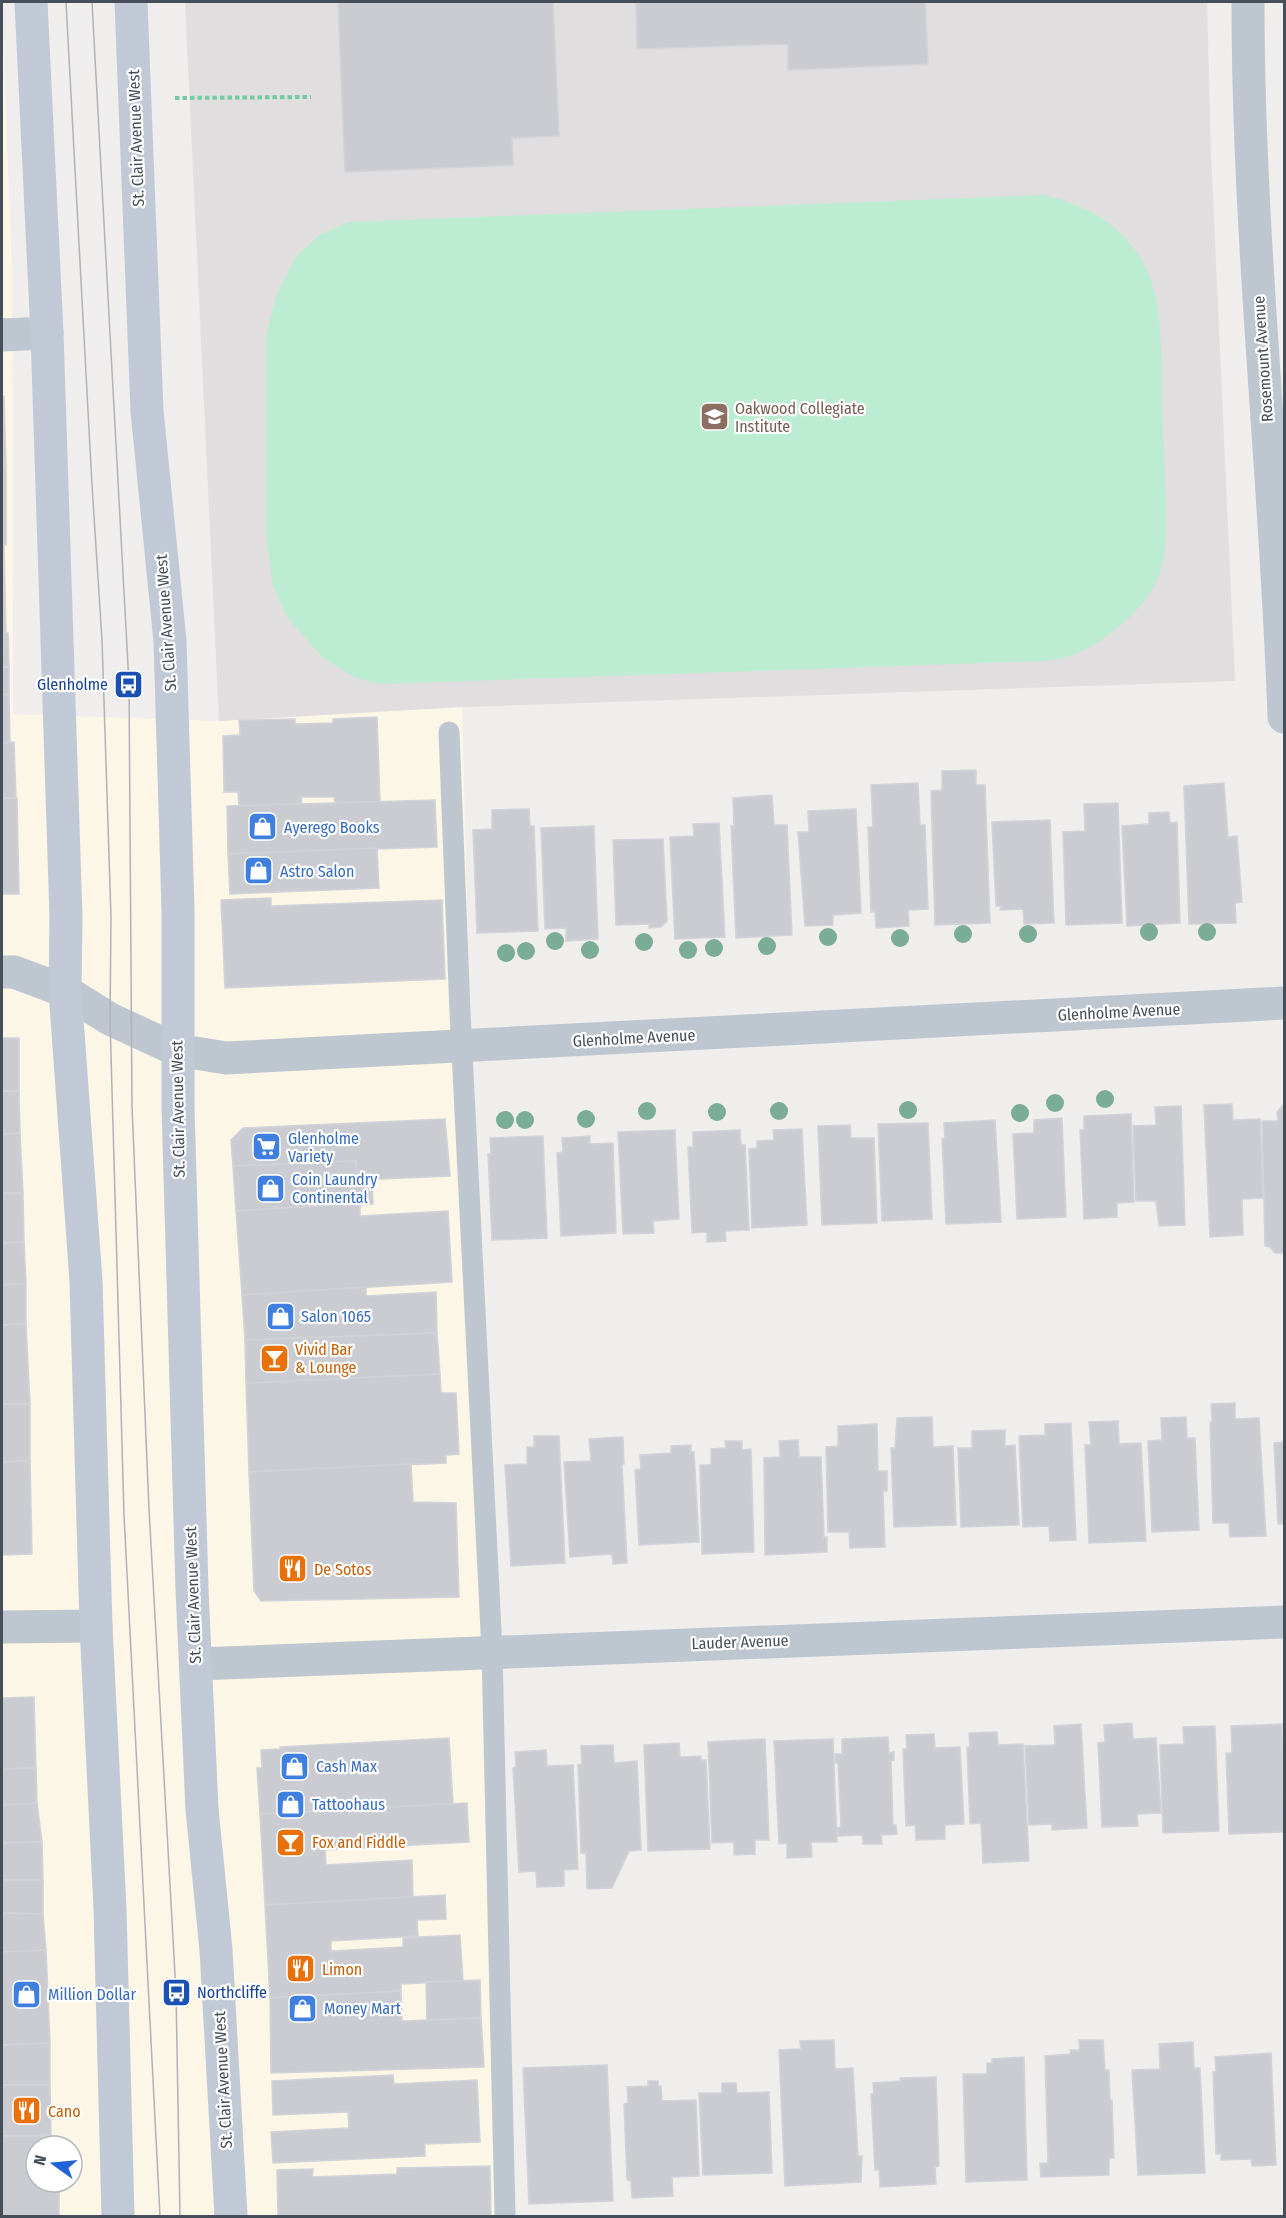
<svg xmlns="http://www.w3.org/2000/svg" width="1286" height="2218" font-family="'Fira Sans Condensed',sans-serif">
	<rect width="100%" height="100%" fill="#f0eded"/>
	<!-- commercial -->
	<path fill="#fbf6e6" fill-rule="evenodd" d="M2 9 12 271 13 714 219 721 462 707 485 1613 514 2216H2ZM36 2146H72V2182H36Z"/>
	<!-- education -->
	<path fill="#e0dede" d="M185 2H1207L1211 153 1235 681 462 707 219 721Z"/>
	<!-- green -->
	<path fill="#bcecd2" d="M1045 195C1091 208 1121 223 1145 266 1164 302 1161 364 1162 404 1163 432 1164 459 1165 486 1166 514 1169 544 1160 572 1152 596 1130 620 1109 634 1086 651 1072 658 1043 661L379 684 354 677 323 658 287 617 273 586 266 534V336L278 291 295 258 319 235 349 222Z"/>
	<!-- building -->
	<g fill="#caccd2" stroke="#d1d3d8" stroke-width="1.5">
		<path d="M338 2H553L559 136 512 138 513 165 345 172Z"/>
		<path d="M636 2H925L928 64 788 70V44L637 49Z"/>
		<path d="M2 396H4L6 466H2Z"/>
		<rect x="2" y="466" width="4" height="79"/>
		<path d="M2 545H4L6 633H2Z"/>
		<path d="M2 633H8L9 667H2Z"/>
		<path d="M2 667H9V694L2 695Z"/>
		<path d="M9 694 10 742 2 743V695Z"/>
		<path d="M377 717 380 802 335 803 334 797H301L302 804 239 806 238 792H224L223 736 240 735 239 720 295 719V724L333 723V719Z"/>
		<path d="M14 742 16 798H2V743Z"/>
		<path d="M976 770V785H985L990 923 935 925 931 791 942 790V771Z"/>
		<path d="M918 783 920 825H925L928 909 908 910 909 926 876 928 875 912H871L868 827H873L871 785Z"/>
		<path d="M1224 783 1228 837 1237 836 1242 902 1235 903 1236 923 1189 924 1184 786Z"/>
		<path d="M772 795 774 825H787L792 935 736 938 731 826H734L733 798Z"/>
		<path d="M2 798H17L19 894H2Z"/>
		<path d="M435 800 437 847 228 854 227 806Z"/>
		<path d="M1118 803 1122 923 1066 925 1063 832 1085 831 1084 804Z"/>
		<path d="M529 809 530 826H534L538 931 477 933 473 830 492 829V810Z"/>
		<path d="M856 809 861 913 833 915V925L805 926 798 832H809L808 811Z"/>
		<path d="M1169 812 1170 823 1177 822 1180 923 1127 926 1122 826 1149 824V813Z"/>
		<path d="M1050 820 1054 923 1024 924 1023 909 1000 910 1001 906H996L992 822Z"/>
		<path d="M719 823 725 937 675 939 670 837 694 836 693 824Z"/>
		<path d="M594 826 598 939 566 941V928L545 929 541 828Z"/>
		<path d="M663 839 667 921 661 927 649 928V924L616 925 613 840Z"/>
		<path d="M377 848 379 888 230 894 228 854Z"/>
		<path d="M271 898V906L442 900 445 979 225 988 221 900Z"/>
		<rect x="2" y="1038" width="17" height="53"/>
		<path d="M2 1091H19L20 1133 2 1134Z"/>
		<path d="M1232 1104 1233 1120 1260 1119 1263 1198 1242 1199 1243 1235 1210 1237 1204 1105Z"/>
		<path d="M1284 1104V1253H1275L1270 1247 1265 1246 1262 1121H1278L1277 1112Z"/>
		<path d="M1181 1106 1185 1225 1159 1226 1156 1201H1136L1133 1126 1156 1125 1155 1107Z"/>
		<path d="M1131 1114 1134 1202 1117 1203V1217L1084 1219 1080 1130H1084V1116Z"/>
		<path d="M1062 1118 1066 1217 1017 1219 1013 1134 1034 1133V1120Z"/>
		<path d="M445 1119 450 1176 357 1180 356 1161 233 1166 231 1140 243 1128Z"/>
		<path d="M995 1120 1001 1222 946 1224 942 1139 945 1138 944 1123Z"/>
		<path d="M928 1123 932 1219 882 1221 878 1124Z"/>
		<path d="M850 1125 851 1138H874L877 1223 822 1225 818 1126Z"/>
		<path d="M802 1129 807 1225 752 1228 749 1149 757 1148V1141L774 1140 773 1130Z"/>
		<path d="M675 1130 679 1219 653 1221 654 1233 623 1234 618 1132Z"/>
		<path d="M740 1130 741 1145H745L749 1230 725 1231 726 1241 707 1242V1232L692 1233 688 1147H693V1132Z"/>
		<path d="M20 1133 23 1193H2V1134Z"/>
		<path d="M543 1136 547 1238 492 1240 488 1154H491L490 1138Z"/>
		<path d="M590 1136V1144L613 1143 616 1233 561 1236 557 1153 563 1152 562 1138Z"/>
		<path d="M356 1161 357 1180 372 1179 373 1204 236 1211 233 1166Z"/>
		<path d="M2 1193H23L24 1242 2 1243Z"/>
		<path d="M360 1203V1216L448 1211 452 1282 242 1295 236 1211Z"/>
		<path d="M24 1242 26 1283 2 1285V1243Z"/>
		<path d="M26 1283V1324L2 1325V1285Z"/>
		<path d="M366 1287V1296L436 1292 437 1333 245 1340 242 1295Z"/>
		<path d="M26 1324 30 1404H2V1325Z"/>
		<path d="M437 1333 440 1374 246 1383 245 1340Z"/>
		<path d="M440 1374 441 1393H456L459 1454 446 1455V1463L249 1472 246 1383Z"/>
		<path d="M1235 1403V1419L1259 1418 1266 1536 1230 1537 1229 1523H1213L1210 1422H1212L1211 1404Z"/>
		<path d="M2 1404H30V1461L2 1462Z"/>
		<path d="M932 1417 933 1447 953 1446 956 1525 894 1527 891 1448H895L897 1418Z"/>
		<path d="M1186 1417 1187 1438H1195L1199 1530 1152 1532 1148 1441 1162 1440 1161 1418Z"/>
		<path d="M1118 1421 1119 1444 1141 1443 1146 1541 1089 1543 1085 1445H1091L1089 1422Z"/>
		<path d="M1071 1423 1076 1540 1050 1541 1049 1526 1023 1527 1019 1436 1045 1435V1424Z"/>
		<path d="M877 1424 878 1471H887V1491H883L885 1547 850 1548 849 1532H828L826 1447 838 1446V1426Z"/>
		<path d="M1005 1430V1446L1015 1445 1019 1525 961 1527 958 1448H972V1431Z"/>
		<path d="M534 1436H559L565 1563 511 1566 505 1465 527 1464V1447H534Z"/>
		<path d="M623 1437 624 1464H622L627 1563 613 1564 612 1554 570 1557 564 1462 591 1461 589 1439Z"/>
		<path d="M798 1440 799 1457H821L824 1538 827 1537V1552L765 1555 764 1458 780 1457 779 1441Z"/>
		<path d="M725 1441H742V1450L751 1449 754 1552 702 1554 700 1465H711V1449L726 1448Z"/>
		<path d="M1284 1442V1524H1278L1274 1443Z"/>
		<path d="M691 1445V1452H694L699 1542 639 1545 635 1470 641 1469 640 1455 671 1453V1446Z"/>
		<path d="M30 1461 32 1554 2 1555V1462Z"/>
		<path d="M411 1464 413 1502 456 1503 459 1597 261 1601 254 1591 249 1472Z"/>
		<path d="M34 1697 36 1768 2 1769V1698Z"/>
		<path d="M1132 1723 1133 1739 1156 1738 1161 1813 1137 1814 1138 1826 1102 1827 1098 1743 1105 1742 1104 1725Z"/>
		<path d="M1081 1724 1087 1828 1052 1830V1824L1029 1825 1025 1746 1055 1745 1054 1726Z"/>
		<path d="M1282 1724 1284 1832 1229 1834 1226 1753H1232L1231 1726Z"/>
		<path d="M1215 1726 1219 1831 1163 1833 1160 1745 1184 1744 1183 1727Z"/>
		<path d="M997 1732 998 1745 1023 1744 1029 1861 983 1863 981 1823 970 1824 967 1747 970 1748 969 1733Z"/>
		<path d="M934 1734 935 1748 960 1747 964 1824 945 1825V1839L916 1840 915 1825 906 1826 903 1749H907L906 1735Z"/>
		<path d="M888 1737 889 1753 894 1752V1760L891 1761 893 1825H896L897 1834 881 1835 882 1844H863L862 1835 838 1836 837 1828 841 1827 838 1763H835V1754H842V1739Z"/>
		<path d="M449 1738 453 1804 260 1814 257 1768H262L261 1750 280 1749V1747Z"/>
		<path d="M765 1739 769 1840H755V1854L734 1855V1842L712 1843 708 1742Z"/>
		<path d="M833 1739 837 1842H811L812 1857 787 1858V1843L779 1844 774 1741Z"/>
		<path d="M679 1743 680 1757 701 1756V1760H706L710 1849 648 1851 644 1745Z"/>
		<path d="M613 1745 614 1763 637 1761 641 1850 629 1851 612 1888 587 1889 586 1853H581L578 1765 582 1764 581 1746Z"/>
		<path d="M546 1750 547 1766 573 1765 578 1869 564 1870V1886L537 1887 536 1871 519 1872 513 1768 516 1767 515 1752Z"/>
		<path d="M36 1768 37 1803 2 1805V1769Z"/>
		<path d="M37 1803 42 1842 2 1843V1805Z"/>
		<path d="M467 1803 469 1842 325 1850 326 1865 412 1860 413 1897 265 1905 260 1814Z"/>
		<path d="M42 1842 43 1880H2V1843Z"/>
		<path d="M2 1880H43V1914L2 1913Z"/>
		<path d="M445 1895 446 1919 417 1920 418 1936 331 1941V1951L403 1947V1938L460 1935 463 1981 401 1984V1991L270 1998 265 1905Z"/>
		<path d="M2 1913 43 1914 46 1950 2 1952Z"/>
		<path d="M46 1950 50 2043 2 2045V1952Z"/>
		<path d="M480 1980 481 2018 427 2020 426 1982Z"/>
		<path d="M401 1991 402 2021 481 2018 484 2067 271 2073 270 1998Z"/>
		<path d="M834 2040 835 2069 853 2068 858 2156H862L861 2182 785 2186 779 2050 801 2049 800 2041Z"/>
		<path d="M1079 2040H1103L1105 2070H1109L1110 2100H1112L1114 2158H1109V2175L1041 2177 1040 2163H1048L1045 2056 1071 2054 1070 2050H1080Z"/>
		<path d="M1193 2042 1194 2068H1200L1205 2173 1138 2175 1132 2070 1160 2069 1159 2044Z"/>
		<path d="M50 2043V2085H2V2045Z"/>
		<path d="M1271 2053 1276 2165 1252 2166 1251 2159 1221 2160V2154H1216L1213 2072H1216L1215 2057Z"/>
		<path d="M1024 2057 1027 2180 966 2182 963 2074H987V2063H992V2059Z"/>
		<path d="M607 2065 613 2201 529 2204 523 2068Z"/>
		<path d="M393 2075 394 2084 477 2080 480 2142 425 2144V2156L273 2163 271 2132 349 2128 348 2112 273 2115 272 2081Z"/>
		<path d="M936 2077 939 2166 935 2167 936 2184 880 2187 879 2169 875 2170 871 2094H874L873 2083 901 2081 900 2078Z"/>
		<path d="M648 2081H658V2086H661L662 2101 696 2100 699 2176 672 2177 673 2196 632 2198 631 2181 627 2180 624 2104 628 2103 627 2087 648 2086Z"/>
		<path d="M722 2083H736L737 2093 769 2092 772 2173 703 2175 699 2093H722Z"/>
		<path d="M2 2085H50L51 2135 2 2136Z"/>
		<path d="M2 2136H58V2146H36V2182H59V2216H2Z"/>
		<path d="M490 2166 491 2216H278L277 2170 313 2169 312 2177 397 2174V2168Z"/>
	</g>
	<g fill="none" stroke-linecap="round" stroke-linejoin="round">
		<!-- path -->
		<path stroke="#76c9a5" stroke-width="4" stroke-dasharray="4.5 3" stroke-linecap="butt" d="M175 98 311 97"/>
		<!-- lane -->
		<path stroke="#bec6cf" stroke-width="21" d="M449 732 460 1012 492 1651 505 2216"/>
		<!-- street -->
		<g stroke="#bec6cf" stroke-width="33">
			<path d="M1248 2C1248 240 1276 478 1284 717"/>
			<path d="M2 335 47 333"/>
			<path d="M2 972H14L65 991 110 1019 177 1050 226 1058 1284 1003"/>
			<path d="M2 1627 96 1626"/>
			<path d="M196 1664 1284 1622"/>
		</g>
		<!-- secondary -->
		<g stroke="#c0c9d5" stroke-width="33">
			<path d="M31 2 47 333 66 917 65 991 86 1281 96 1626 110 1909 118 2216"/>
			<path d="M131 2 147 411 170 641 178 910V1107L192 1589 202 1809 216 1950 231 2216"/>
		</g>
		<!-- tram -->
		<g stroke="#afb2b7" stroke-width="1.5">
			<path d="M66 2 92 485 102 640 111 917 110 1019 124 1515 160 2216"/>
			<path d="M92 2 129 684 132 1106 149 1509 176 1992 180 2216"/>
		</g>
	</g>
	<!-- trees -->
	<g fill="#7aac96">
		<circle cx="1149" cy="932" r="9"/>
		<circle cx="1207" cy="932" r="9"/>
		<circle cx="963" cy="934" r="9"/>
		<circle cx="1028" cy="934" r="9"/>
		<circle cx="828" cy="937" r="9"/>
		<circle cx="900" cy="938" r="9"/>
		<circle cx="555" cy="941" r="9"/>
		<circle cx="644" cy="942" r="9"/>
		<circle cx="767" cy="946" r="9"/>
		<circle cx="714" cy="948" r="9"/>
		<circle cx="590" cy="950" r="9"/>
		<circle cx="688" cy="950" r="9"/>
		<circle cx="526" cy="951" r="9"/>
		<circle cx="506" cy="953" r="9"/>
		<circle cx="1105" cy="1099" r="9"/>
		<circle cx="1055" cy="1103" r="9"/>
		<circle cx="908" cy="1110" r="9"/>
		<circle cx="647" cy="1111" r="9"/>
		<circle cx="779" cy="1111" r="9"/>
		<circle cx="717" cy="1112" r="9"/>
		<circle cx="1020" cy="1113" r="9"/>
		<circle cx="586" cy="1119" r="9"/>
		<circle cx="505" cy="1120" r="9"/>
		<circle cx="525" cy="1120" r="9"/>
	</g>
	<!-- icons -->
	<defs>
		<symbol id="school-square" viewBox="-11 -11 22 22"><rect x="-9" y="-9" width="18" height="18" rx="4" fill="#8d6e63" stroke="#fff"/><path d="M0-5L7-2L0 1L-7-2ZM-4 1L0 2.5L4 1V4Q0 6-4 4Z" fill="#fff"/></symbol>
		<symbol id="bus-square" viewBox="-11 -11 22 22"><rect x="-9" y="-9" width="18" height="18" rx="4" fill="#1a4fb4" stroke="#fff"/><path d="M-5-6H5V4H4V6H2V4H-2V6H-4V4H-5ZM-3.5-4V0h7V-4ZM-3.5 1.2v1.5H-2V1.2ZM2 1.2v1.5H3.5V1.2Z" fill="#fff"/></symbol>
		<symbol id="shop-square" viewBox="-11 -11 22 22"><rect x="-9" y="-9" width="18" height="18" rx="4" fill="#3f7fe0" stroke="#fff"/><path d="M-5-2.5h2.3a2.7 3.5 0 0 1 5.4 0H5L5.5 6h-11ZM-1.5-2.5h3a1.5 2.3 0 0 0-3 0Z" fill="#fff"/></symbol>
		<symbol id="supermarket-square" viewBox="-11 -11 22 22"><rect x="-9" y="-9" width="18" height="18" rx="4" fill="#3f7fe0" stroke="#fff"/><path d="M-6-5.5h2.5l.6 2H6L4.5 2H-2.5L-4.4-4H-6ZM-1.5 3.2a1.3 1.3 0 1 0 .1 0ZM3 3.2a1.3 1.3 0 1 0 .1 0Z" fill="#fff"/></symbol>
		<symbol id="bar-square" viewBox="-11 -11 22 22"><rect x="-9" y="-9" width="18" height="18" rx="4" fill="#e8710a" stroke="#fff"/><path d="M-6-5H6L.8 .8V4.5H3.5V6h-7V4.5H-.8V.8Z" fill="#fff"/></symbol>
		<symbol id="restaurant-square" viewBox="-11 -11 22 22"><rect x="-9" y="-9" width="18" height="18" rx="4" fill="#e8710a" stroke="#fff"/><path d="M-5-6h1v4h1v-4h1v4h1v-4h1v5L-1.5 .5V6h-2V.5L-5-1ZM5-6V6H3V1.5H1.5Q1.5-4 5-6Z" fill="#fff"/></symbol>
	</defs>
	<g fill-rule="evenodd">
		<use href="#school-square" x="698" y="400" width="33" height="33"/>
		<use href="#bus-square" x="112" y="668" width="33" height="33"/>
		<use href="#shop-square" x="246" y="810" width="33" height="33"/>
		<use href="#shop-square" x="242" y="854" width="33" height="33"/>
		<use href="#supermarket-square" x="250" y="1130" width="33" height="33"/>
		<use href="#shop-square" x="254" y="1172" width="33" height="33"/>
		<use href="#shop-square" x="264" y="1300" width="33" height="33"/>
		<use href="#bar-square" x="258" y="1342" width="33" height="33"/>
		<use href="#restaurant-square" x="276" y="1552" width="33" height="33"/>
		<use href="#shop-square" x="278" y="1750" width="33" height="33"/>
		<use href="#shop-square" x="274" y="1788" width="33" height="33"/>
		<use href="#bar-square" x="274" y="1826" width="33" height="33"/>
		<use href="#restaurant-square" x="284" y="1952" width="33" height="33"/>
		<use href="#bus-square" x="160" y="1976" width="33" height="33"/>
		<use href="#shop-square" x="10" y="1978" width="33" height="33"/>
		<use href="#shop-square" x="286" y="1992" width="33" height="33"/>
		<use href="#restaurant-square" x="10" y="2094" width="33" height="33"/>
	</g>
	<g text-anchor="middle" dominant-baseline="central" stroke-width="4.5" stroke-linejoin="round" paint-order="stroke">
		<!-- street labels -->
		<g font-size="16" fill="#464f59" stroke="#fff">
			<text transform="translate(136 138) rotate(-92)">St. Clair Avenue West</text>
			<text transform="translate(1263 359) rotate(-94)">Rosemount Avenue</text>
			<text transform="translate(166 623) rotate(-94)">St. Clair Avenue West</text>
			<text transform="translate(1119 1012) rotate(-3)">Glenholme Avenue</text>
			<text transform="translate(634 1038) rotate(-3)">Glenholme Avenue</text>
			<text transform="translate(178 1109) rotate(-91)">St. Clair Avenue West</text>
			<text transform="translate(193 1595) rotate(-92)">St. Clair Avenue West</text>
			<text transform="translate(740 1642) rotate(-2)">Lauder Avenue</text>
			<text transform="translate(223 2080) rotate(-93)">St. Clair Avenue West</text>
		</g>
		<!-- education labels -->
		<g font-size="16" fill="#785e54" stroke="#fff" text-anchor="start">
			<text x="735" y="408">Oakwood Collegiate<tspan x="735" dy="18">Institute</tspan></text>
		</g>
		<!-- transit labels -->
		<g font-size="16" fill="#164399" stroke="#fff" text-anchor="end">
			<text x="108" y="684">Glenholme</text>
			<text x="197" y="1992" text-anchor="start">Northcliffe</text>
		</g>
		<!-- shop labels -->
		<g font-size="16" fill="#366cbe" stroke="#fff" text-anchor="start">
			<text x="284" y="827">Ayerego Books</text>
			<text x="280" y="871">Astro Salon</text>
			<text x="288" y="1138">Glenholme<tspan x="288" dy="18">Variety</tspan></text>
			<text x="292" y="1179">Coin Laundry<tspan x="292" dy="18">Continental</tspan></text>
			<text x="301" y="1316">Salon 1065</text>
			<text x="316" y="1766">Cash Max</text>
			<text x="312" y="1804">Tattoohaus</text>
			<text x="48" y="1994">Million Dollar</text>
			<text x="324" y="2008">Money Mart</text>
		</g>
		<!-- food labels -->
		<g font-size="16" fill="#c56008" stroke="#fff" text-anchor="start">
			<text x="295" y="1349">Vivid Bar<tspan x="295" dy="18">&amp; Lounge</tspan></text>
			<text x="314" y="1569">De Sotos</text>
			<text x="312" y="1842">Fox and Fiddle</text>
			<text x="322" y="1969">Limon</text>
			<text x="48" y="2111">Cano</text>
		</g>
	</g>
	<!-- border -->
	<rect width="1286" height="2218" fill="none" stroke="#464f59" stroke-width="6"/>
	<!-- north arrow -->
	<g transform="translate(54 2164) rotate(285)"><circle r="28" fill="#ffffff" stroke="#b5b9bd" stroke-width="1.5"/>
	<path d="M0-4.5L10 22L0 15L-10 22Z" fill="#2063d6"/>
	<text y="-9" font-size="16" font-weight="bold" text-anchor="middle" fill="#464f59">N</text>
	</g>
</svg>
